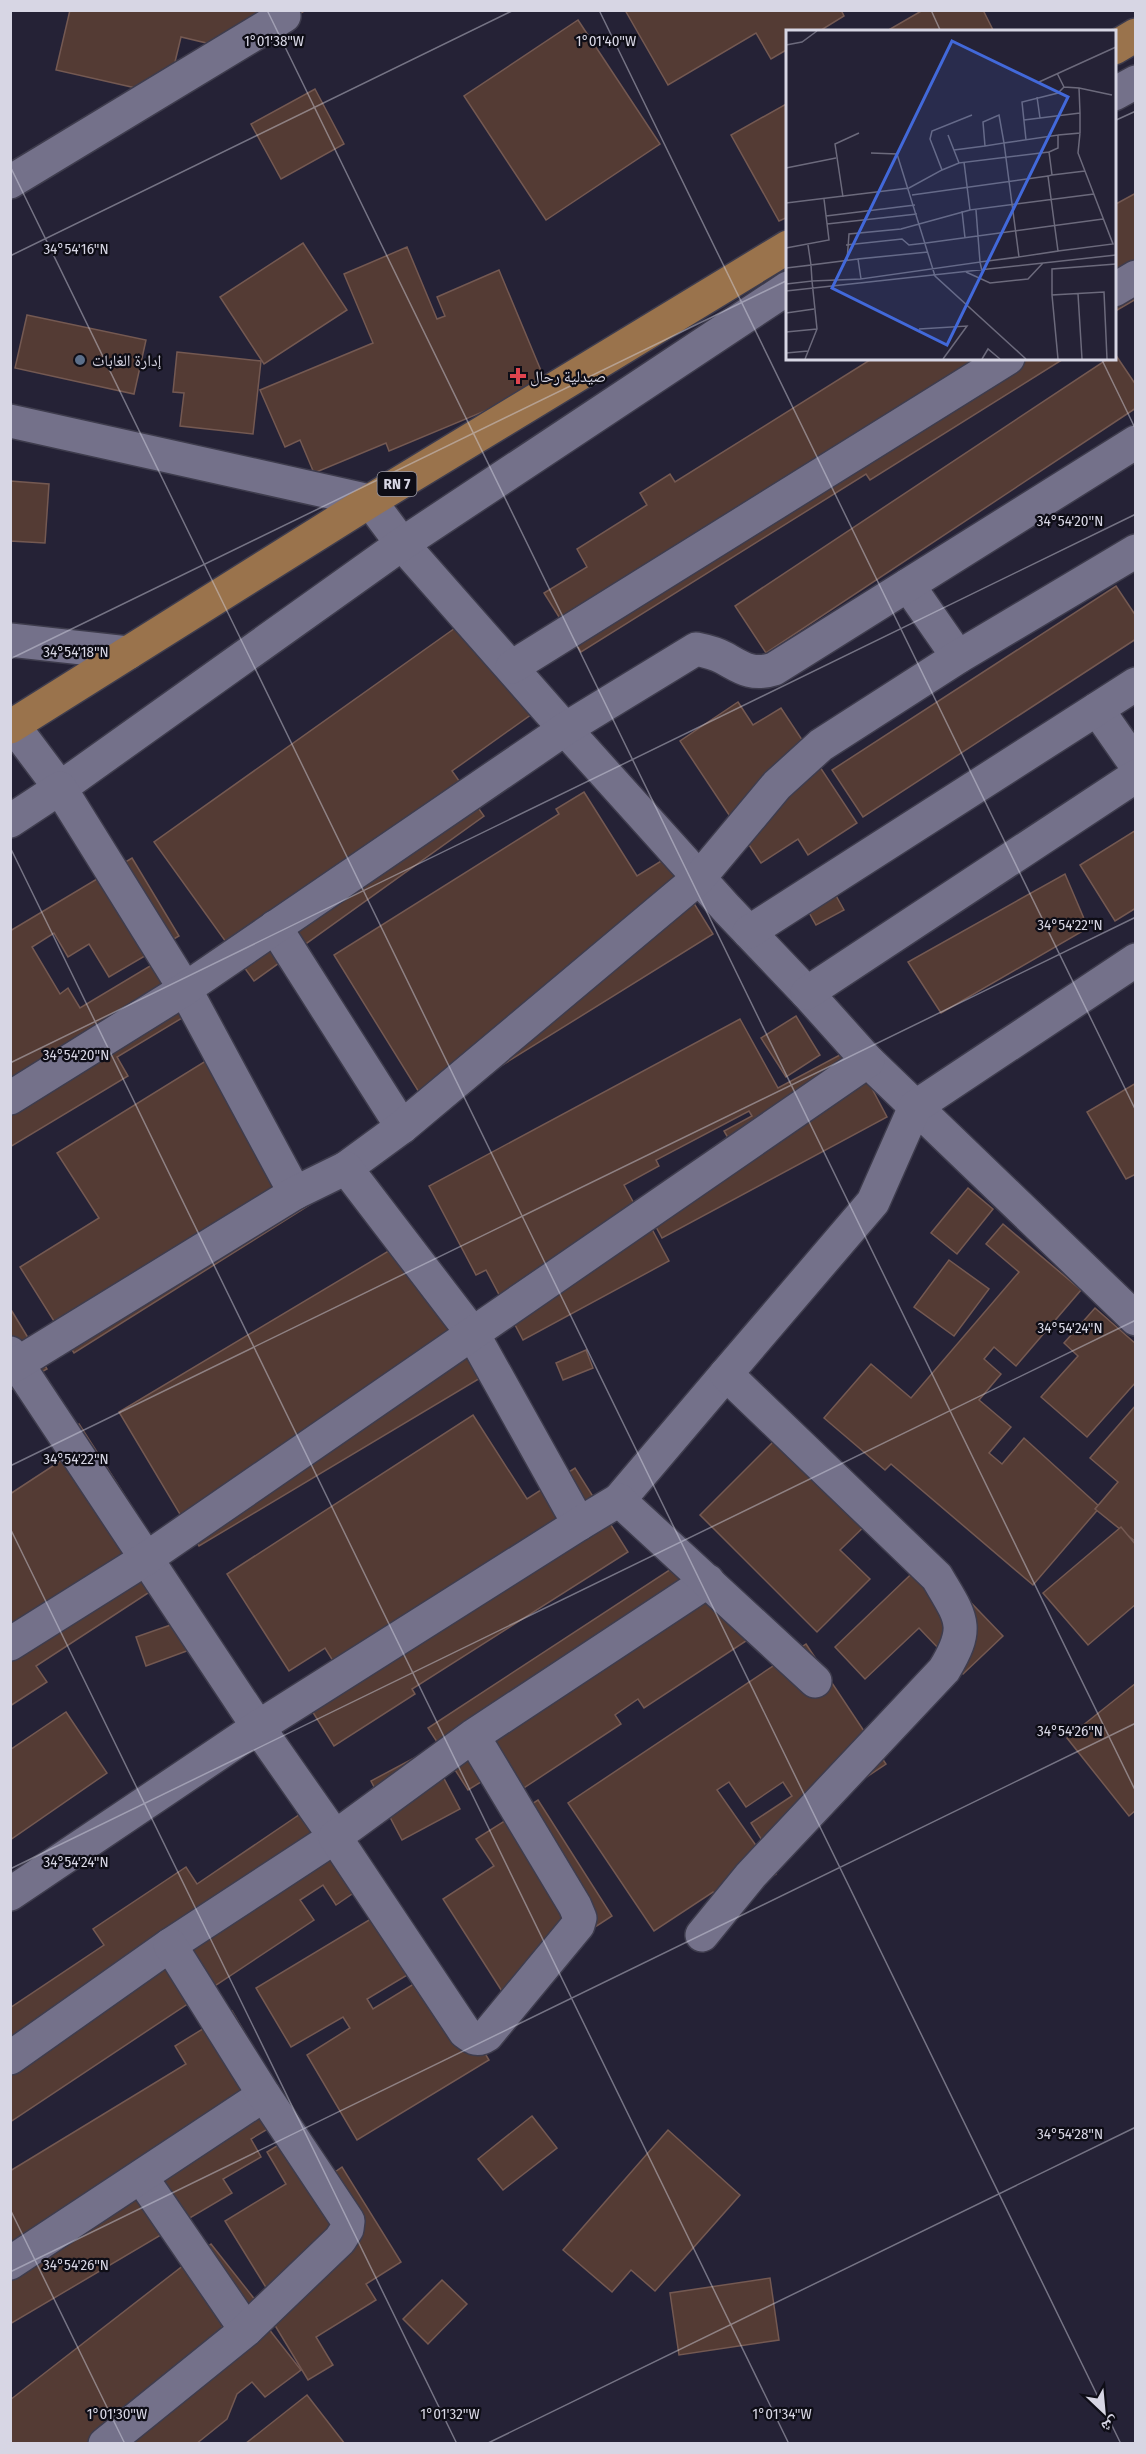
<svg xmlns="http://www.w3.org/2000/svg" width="1146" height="2454" font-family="'Fira Sans Condensed','Noto Naskh Arabic',sans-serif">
	<rect width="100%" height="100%" fill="#252236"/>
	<!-- building -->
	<g fill="#543b34" stroke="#745952" stroke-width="1.5">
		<path d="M70 10H306L282 24 261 20 253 54 181 37 167 95 56 70Z"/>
		<path d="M625 10H841L844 16 818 32H788V49L771 59 756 33 668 85Z"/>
		<path d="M923 10H983L994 32H885Z"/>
		<path d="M578 20 660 144 546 220 464 96Z"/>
		<path d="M315 89 344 144 281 179 251 124Z"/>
		<path d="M788 103V217L779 221 731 135Z"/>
		<path d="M1136 193V299L1114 312V205Z"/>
		<path d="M303 243 347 310 264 364 220 297Z"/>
		<path d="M407 247 437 319 445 316 437 297 499 270 547 385 389 451 386 443 314 473 300 440 285 447 260 390 373 343 344 274Z"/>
		<path d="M27 315 146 340 134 394 15 368Z"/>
		<path d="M177 352 261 361 253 434 180 426 184 393 173 392Z"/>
		<path d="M1115 354 1136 385V408L766 653 735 606 1109 358H1114Z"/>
		<path d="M873 358H1065L870 480 866 474 581 652 544 593 587 567 577 549 647 505 640 493 670 474 675 482Z"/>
		<path d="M10 481 49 484 45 543 10 541Z"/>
		<path d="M1116 586 1136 616V639L863 817 832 770Z"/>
		<path d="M465 621 532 714 452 771 484 816 254 981 154 842Z"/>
		<path d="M738 702 753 725 781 708 857 823 808 855 798 839 761 863 680 741Z"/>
		<path d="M584 792 637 876 666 858 713 934 430 1110 334 955 559 814 556 809Z"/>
		<path d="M1136 830V908L1115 921 1080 865Z"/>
		<path d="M132 858 179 936 109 977 89 944 68 957 54 933 32 947 60 994 68 988 80 1008 175 951 207 1003 117 1057 128 1076 10 1147V931Z"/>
		<path d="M1065 874 1088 928 941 1013 908 962Z"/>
		<path d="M825 876 844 910 816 925 797 891Z"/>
		<path d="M796 1016 820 1055 786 1077 761 1038Z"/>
		<path d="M740 1019 778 1088 851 1049 887 1117 662 1238 641 1199 734 1148 724 1131 752 1116 749 1111 656 1160 659 1166 624 1185 643 1220 646 1218 669 1261 523 1340 486 1270 476 1275 429 1186Z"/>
		<path d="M217 1054 311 1204 74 1353 20 1267 99 1218 57 1153Z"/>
		<path d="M1136 1083V1174L1126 1179 1087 1112Z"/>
		<path d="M968 1188 993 1209 957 1254 931 1233Z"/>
		<path d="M1003 1224 1081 1290 1016 1366 994 1347 984 1359 1001 1374 979 1400 1011 1427 989 1453 1002 1464 1024 1438 1100 1507 1033 1585 891 1464 885 1470 824 1418 871 1364 911 1398 1019 1272 986 1244Z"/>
		<path d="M412 1237 492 1371 199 1546 119 1412Z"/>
		<path d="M949 1260 989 1289 954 1336 914 1307Z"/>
		<path d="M10 1308 47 1369 10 1390Z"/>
		<path d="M1095 1308 1136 1344V1382L1087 1437 1041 1397 1078 1356 1064 1343Z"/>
		<path d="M586 1350 593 1368 563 1380 556 1363Z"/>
		<path d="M1136 1405V1542L1095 1509 1118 1482 1090 1458Z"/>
		<path d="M473 1415 527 1499 575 1468 628 1552 412 1689 415 1694 334 1746 297 1687 335 1664 325 1648 289 1671 227 1574Z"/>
		<path d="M79 1424 138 1516 129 1522 168 1580 36 1666 47 1682 10 1706V1494L62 1460 51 1442Z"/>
		<path d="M786 1429 873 1518 840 1550 870 1579 817 1632 700 1515Z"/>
		<path d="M1121 1527 1136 1545V1604L1088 1645 1043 1593Z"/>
		<path d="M697 1552 752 1637 644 1708 638 1699 615 1715 621 1724 504 1801 489 1777 468 1790 428 1728Z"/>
		<path d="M928 1558 1003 1636 963 1674 919 1628 865 1679 835 1647Z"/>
		<path d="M182 1621 192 1649 146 1666 136 1637Z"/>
		<path d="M806 1644 886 1764 765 1845 751 1823 792 1796 783 1782 746 1807 729 1782 717 1790 776 1874 725 1908 713 1892 654 1931 568 1803Z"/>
		<path d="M1136 1683V1810L1129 1816 1067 1738Z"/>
		<path d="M66 1712 107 1773 10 1840V1750Z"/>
		<path d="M429 1750 460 1809 402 1840 371 1781Z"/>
		<path d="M538 1800 612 1916 564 1947 507 1999 443 1899 494 1866 476 1839Z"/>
		<path d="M315 1804 368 1883 336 1905 323 1885 300 1900 314 1920 10 2122V2008L104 1945 93 1929 186 1867 197 1884Z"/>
		<path d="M394 1905 429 1962 367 1999 373 2009 435 1971 489 2060 357 2140 307 2055 350 2028 343 2017 291 2047 256 1988Z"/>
		<path d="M232 2011 293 2114 251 2139 261 2157 223 2179 232 2193 10 2324V2171L186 2064 175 2046Z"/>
		<path d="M532 2116 557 2148 503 2190 478 2159Z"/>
		<path d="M304 2129 332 2174 342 2167 401 2262 366 2284 376 2300 316 2337 333 2365 308 2380 265 2309 275 2302 225 2221 286 2184 267 2152Z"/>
		<path d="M668 2130 740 2195 655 2291 631 2270 612 2292 563 2250Z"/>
		<path d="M211 2244 256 2301 222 2327 241 2351 261 2319 301 2370 265 2397 252 2382 237 2394 227 2419 196 2444H10V2400Z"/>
		<path d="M770 2278 779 2340 679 2355 670 2293Z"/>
		<path d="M442 2280 467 2304 428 2344 403 2319Z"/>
		<path d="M307 2395 345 2444H245Z"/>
	</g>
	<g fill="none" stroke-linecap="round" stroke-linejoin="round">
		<defs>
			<g id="minor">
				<path d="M1114 94 1136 82"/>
				<path d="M10 182 284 16"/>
				<path d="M1114 290 1136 277"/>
				<path d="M10 421 370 501 402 544 565 729 727 909 807 993 868 1061 1136 1319"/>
				<path d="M908 585 958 657"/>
				<path d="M10 640 128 653"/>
				<path d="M512 667 1008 358"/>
				<path d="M1097 709 1136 765"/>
				<path d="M13 725 60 788 402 544 788 288"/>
				<path d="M10 821 60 788 185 989 295 1193"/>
				<path d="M275 927 402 1127"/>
				<path d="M749 932 1136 684"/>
				<path d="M807 993 1136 776"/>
				<path d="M10 1098 185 989 565 729 696 649C706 651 715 653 724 658 742 668 752 676 774 669L1136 442"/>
				<path d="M346 1168 402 1127 700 877 777 785 821 745 958 657 1136 551"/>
				<path d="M10 1353 258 1727 335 1837 170 1945 10 2058"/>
				<path d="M10 1368 295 1193 346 1168 473 1334 579 1524"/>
				<path d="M619 1500 726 1374"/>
				<path d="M10 1644 147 1558 868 1061"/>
				<path d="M473 1736 575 1906 580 1918 578 1925 487 2035C478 2041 474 2039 465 2032L335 1837 473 1736 708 1581"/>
				<path d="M10 1894 258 1727 579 1524 619 1500 815 1681"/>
				<path d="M702 1935 751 1875 944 1670C971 1626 961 1618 937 1577L726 1374 873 1202 915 1107 1136 960"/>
				<path d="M141 2177 246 2330"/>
				<path d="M10 2263 264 2095"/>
				<path d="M105 2444 246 2330 340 2240 347 2229 348 2221 264 2095 170 1945"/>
			</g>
			<g id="primary">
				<path d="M1114 48 1136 35"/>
				<path d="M10 727 370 501 788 247"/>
			</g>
		</defs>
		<!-- minor casing -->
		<use href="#minor" stroke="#3e3c4d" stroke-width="36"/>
		<!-- primary casing -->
		<use href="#primary" stroke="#3e3c4d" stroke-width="36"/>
		<!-- minor -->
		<use href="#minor" stroke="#74718a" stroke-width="33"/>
		<!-- primary -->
		<use href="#primary" stroke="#9a734c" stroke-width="33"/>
	</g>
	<!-- ticks -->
	<path fill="none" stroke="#d7d6e4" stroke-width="1.5" stroke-opacity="0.45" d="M267 10 1136 1792M599 10 1136 1111M931 10 941 32M1114 121 1136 111M10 166 1121 2444M10 256 514 10M1101 358 1136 430M10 659 788 280M10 847 789 2444M10 1063 1136 514M10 1466 1136 917M10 1528 457 2444M10 1869 1136 1320M10 2209 125 2444M10 2272 1136 1723M486 2444 1136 2127"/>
	<!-- markers -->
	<circle fill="#5c6f8a" stroke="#0e0d16" stroke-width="2" cx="80" cy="360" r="6"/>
	<path fill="#e0444e" stroke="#0e0d16" stroke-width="2" d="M515 367h6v6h6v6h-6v6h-6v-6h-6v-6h6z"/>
	<g text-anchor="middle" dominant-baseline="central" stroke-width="4.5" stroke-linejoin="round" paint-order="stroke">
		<!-- shield labels -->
		<rect fill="#0e0d16" stroke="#9b9aa6" stroke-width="1.5" x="377.5" y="472" width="39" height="24" rx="4.5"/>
		<g font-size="15" font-weight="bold" fill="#d7d6e4">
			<text x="397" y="484">RN 7</text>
		</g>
		<!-- poi labels -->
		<g font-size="16" fill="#d7d6e4" stroke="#0e0d16" text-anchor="start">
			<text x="92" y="360">إدارة الغابات</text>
			<text x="530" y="376">صيدلية رحال</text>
		</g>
	</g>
	<!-- overview -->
	<g transform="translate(786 30)">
		<rect width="330" height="330" fill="#252236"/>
		<path fill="none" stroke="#6c6a7c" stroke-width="1.5" d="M0 15 16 12 31 1M271 43 278 57 293 58 294 83V103L272 105M253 52 330 17M293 58 326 65M251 67 254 88M238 90 294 83M162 105 173 133 263 122M272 105V118L263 122 266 145 262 146 272 221 233 227 218 113ZM240 110 236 72 272 63 278 57M168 120 199 116 218 113 213 85 197 92 199 116M85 123 111 124 149 246 240 329M178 132 184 180 308 164M0 138 50 128M156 140 173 133M266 145 299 141M126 165 262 146M57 167 49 114 73 103M0 173 123 158 156 140 144 109 146 101 186 85M190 180 194 232 233 227M176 181 179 208M40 186 129 175M41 194 131 184M60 215 116 209 123 215 140 213 317 189M0 218 43 210 38 169M272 221 327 214 292 123 294 103M142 222 72 229 75 249 194 232 196 241M72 229 25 235 26 251 75 249M61 231 63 204 115 199 184 180M0 238 25 235 22 215M180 242 204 253 242 249 257 233M0 254 26 251 31 299 19 329M0 261 330 225M292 264 296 329M266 265V239L330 234M0 283 28 279M133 299 181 296 157 329M0 302 31 299M0 323 22 321M196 329 202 319 214 329M272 329 266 265 318 262 321 329"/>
		<path fill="#4269da" fill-opacity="0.15" stroke="#4269da" stroke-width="3" d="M166 11 282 67 161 315 46 258Z"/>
		<rect width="330" height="330" fill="none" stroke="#d7d6e4" stroke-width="3"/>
	</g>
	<g font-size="15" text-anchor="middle" fill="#d7d6e4" stroke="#0e0d16" stroke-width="4.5" stroke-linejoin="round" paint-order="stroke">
		<text x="606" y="46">1°01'40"W</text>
		<text x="274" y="46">1°01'38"W</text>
		<text x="76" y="254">34°54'16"N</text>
		<text x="1070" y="526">34°54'20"N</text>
		<text x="76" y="657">34°54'18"N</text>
		<text x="1070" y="930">34°54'22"N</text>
		<text x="76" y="1060">34°54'20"N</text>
		<text x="1070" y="1333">34°54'24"N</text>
		<text x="76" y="1464">34°54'22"N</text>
		<text x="1070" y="1736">34°54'26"N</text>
		<text x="76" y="1867">34°54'24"N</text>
		<text x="1070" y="2139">34°54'28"N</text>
		<text x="76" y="2270">34°54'26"N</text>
		<text x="117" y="2419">1°01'30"W</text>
		<text x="450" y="2419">1°01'32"W</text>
		<text x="782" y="2419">1°01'34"W</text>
	</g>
	<!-- border -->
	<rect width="1146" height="2454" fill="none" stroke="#d7d6e4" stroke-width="24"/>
	<!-- north arrow -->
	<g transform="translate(1104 2412) rotate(154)" stroke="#0e0d16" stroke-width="4.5" paint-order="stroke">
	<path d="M0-4.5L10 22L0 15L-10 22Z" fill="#d7d6e4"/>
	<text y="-9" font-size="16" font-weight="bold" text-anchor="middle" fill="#d7d6e4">ش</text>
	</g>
</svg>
